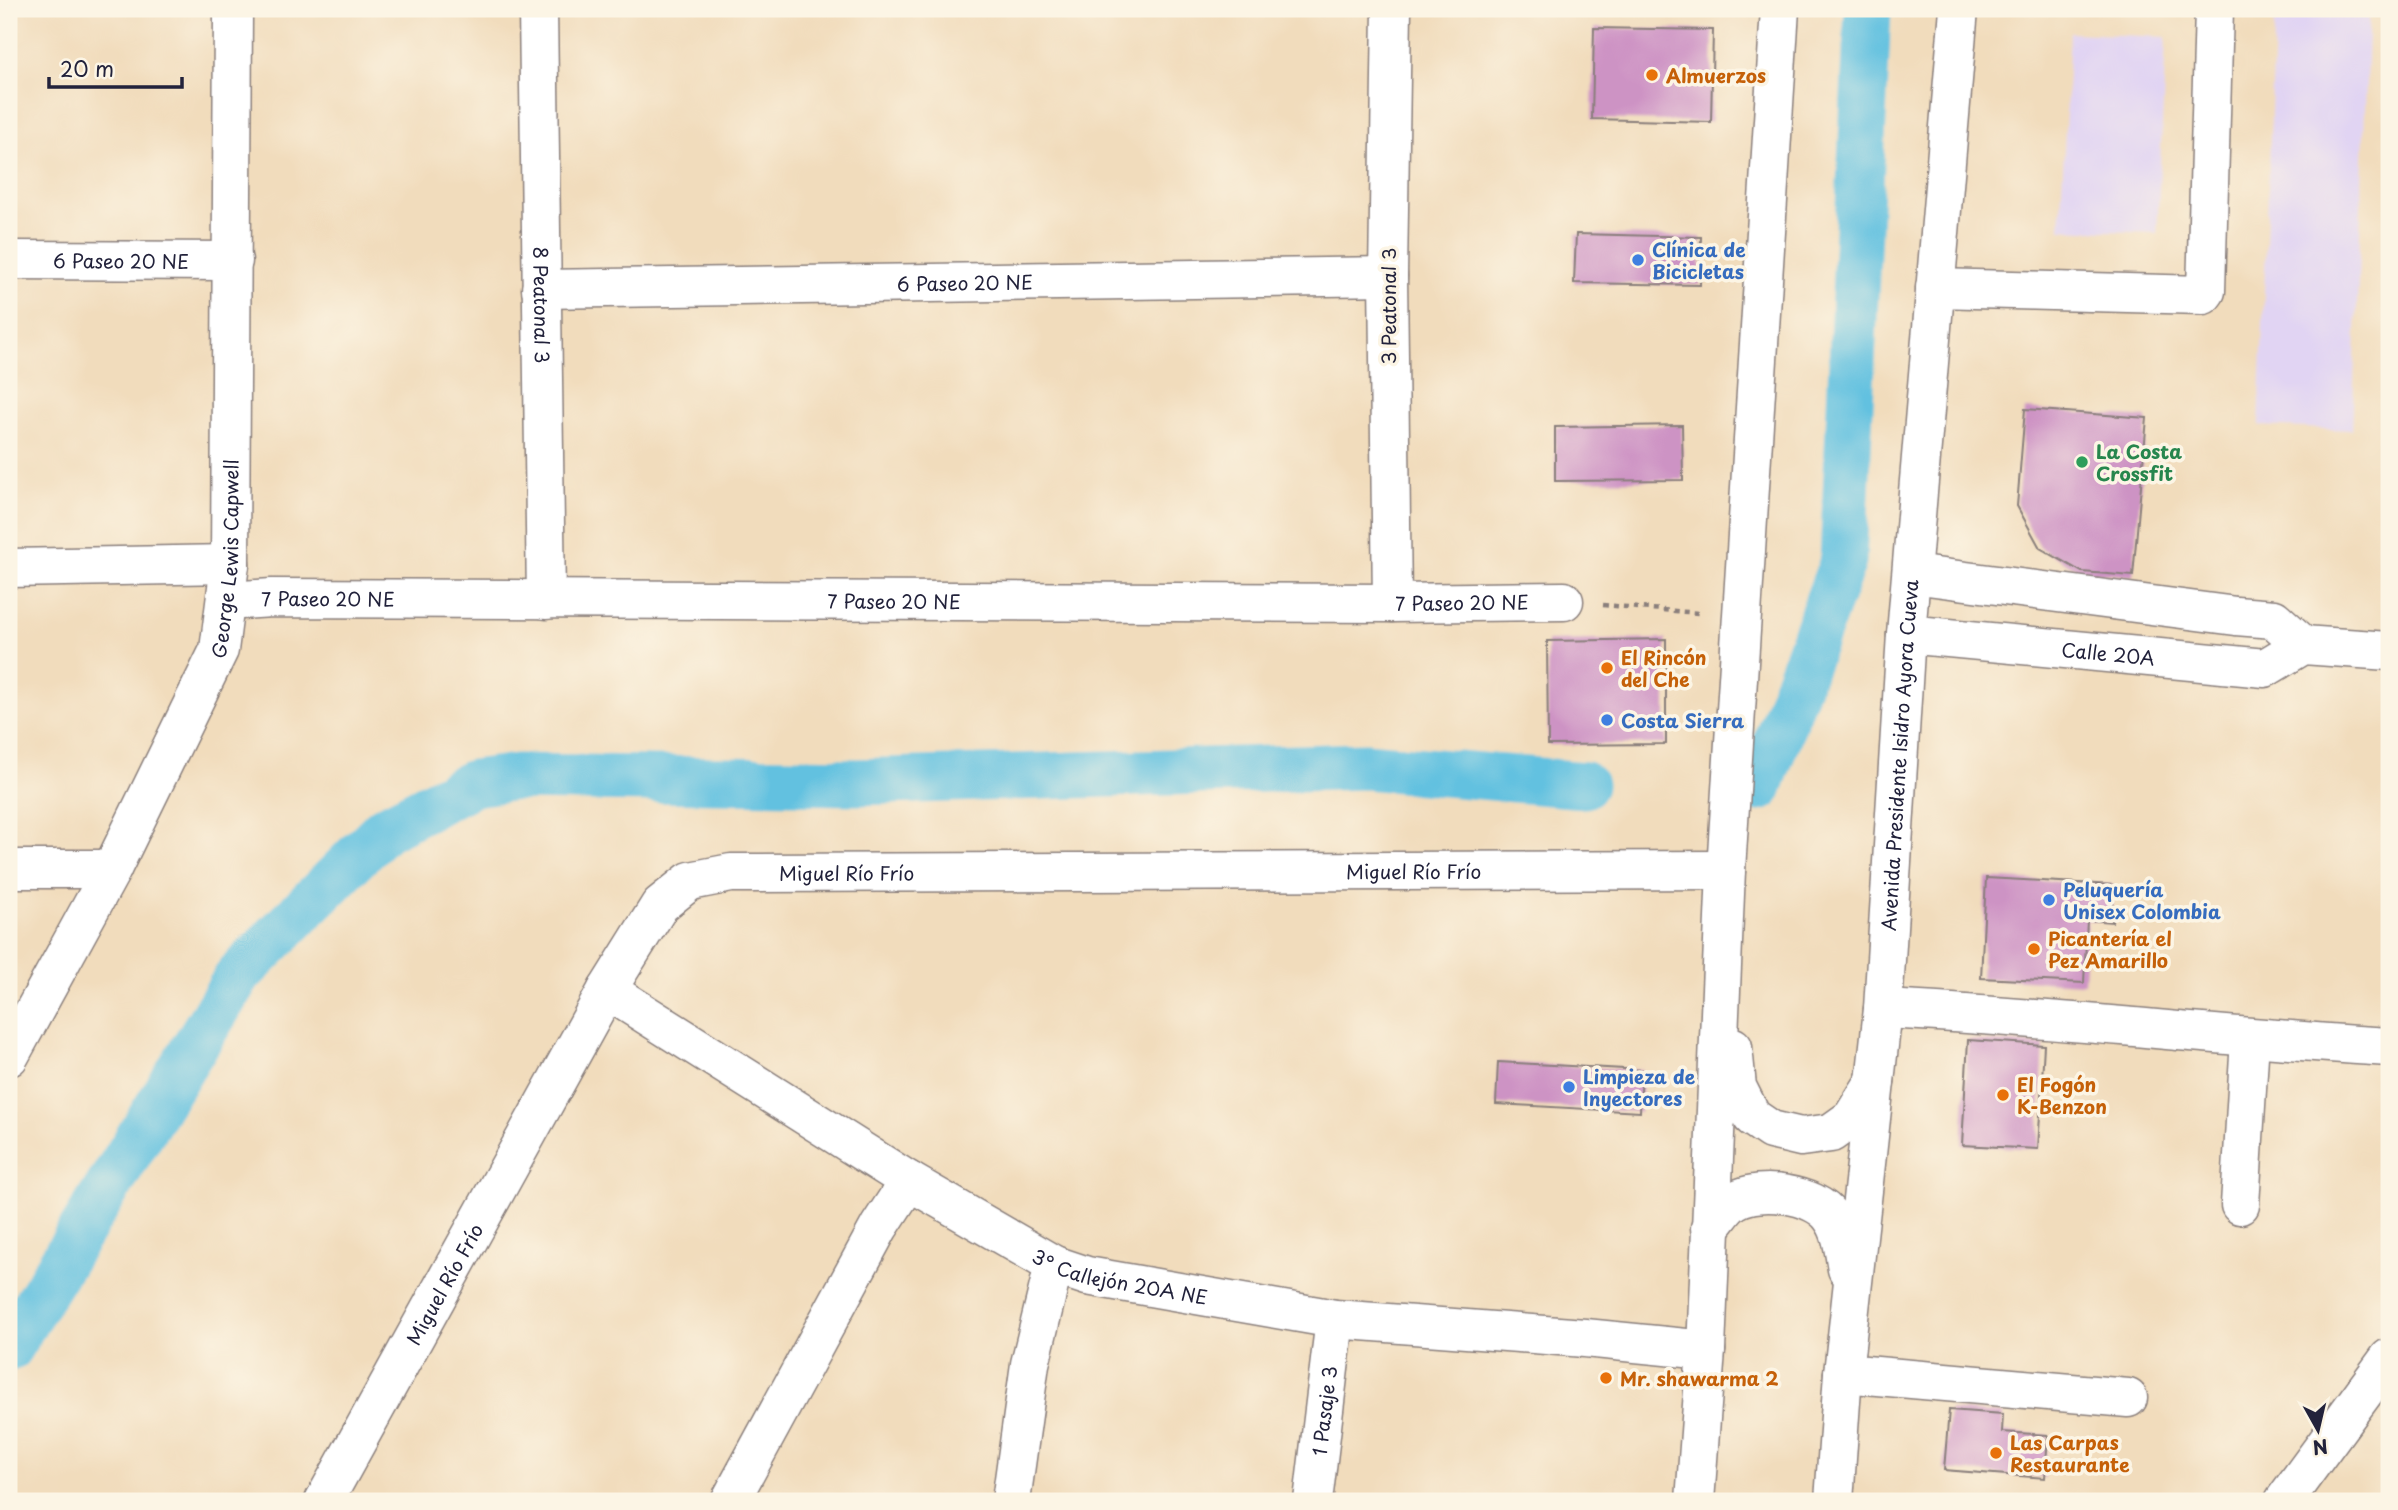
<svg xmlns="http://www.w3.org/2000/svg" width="2398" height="1510" font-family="'Playpen Sans',sans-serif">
	<rect width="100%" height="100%" fill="#fcf5e5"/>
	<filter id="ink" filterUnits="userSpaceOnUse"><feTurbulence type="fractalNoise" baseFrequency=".0143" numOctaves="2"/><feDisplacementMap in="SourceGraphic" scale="14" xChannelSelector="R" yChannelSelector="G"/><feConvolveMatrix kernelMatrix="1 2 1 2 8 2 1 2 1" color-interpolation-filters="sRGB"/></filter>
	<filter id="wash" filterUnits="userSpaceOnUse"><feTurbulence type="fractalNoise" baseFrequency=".00686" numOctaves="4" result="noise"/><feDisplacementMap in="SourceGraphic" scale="28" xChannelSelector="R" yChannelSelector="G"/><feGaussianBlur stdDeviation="1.57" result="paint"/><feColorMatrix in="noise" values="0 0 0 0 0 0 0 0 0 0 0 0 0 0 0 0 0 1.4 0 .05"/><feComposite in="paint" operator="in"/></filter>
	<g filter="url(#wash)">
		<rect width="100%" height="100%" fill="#f1dcbc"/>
		<!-- built -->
		<g fill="#e1d4f3">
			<path d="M2275 9H2369L2352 430 2259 426Z"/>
			<path d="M2070 33 2166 37 2157 233 2060 229Z"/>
		</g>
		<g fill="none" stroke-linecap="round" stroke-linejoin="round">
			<!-- canal -->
			<g stroke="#62c1e0" stroke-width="47">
				<path d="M1759 788 1843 561 1868 9"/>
				<path d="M9 1348 239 974 384 829 473 783 517 777 856 782 1365 766 1584 785"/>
			</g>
		</g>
		<g id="blocks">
			<!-- building -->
			<g fill="#cd93c4">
				<path d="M1594 28 1713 30 1711 122 1592 119Z"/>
				<path d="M1576 234 1701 237 1700 285 1574 283Z"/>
				<path d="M2025 409 2147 418 2133 576 2082 572 2040 548 2017 506Z"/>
				<path d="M1682 425 1683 480 1555 481V427Z"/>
				<path d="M1666 639V744L1548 745 1547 641Z"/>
				<path d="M1986 878 2114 885 2112 922 2087 920 2084 983 1981 978Z"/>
				<path d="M1968 1040 2044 1045 2038 1149 1962 1145Z"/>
				<path d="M1498 1062 1642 1070 1640 1112 1496 1104Z"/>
				<path d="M1949 1410 2003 1414 2002 1432 2048 1435 2045 1478 1944 1470Z"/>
			</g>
		</g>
	</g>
	<g filter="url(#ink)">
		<use href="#blocks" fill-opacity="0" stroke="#8a7f7c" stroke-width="2"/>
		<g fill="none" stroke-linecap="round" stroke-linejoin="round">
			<defs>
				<g id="minor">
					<path id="s1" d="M538 9 546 600"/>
					<path id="s2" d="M9 260 233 261"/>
					<path d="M1935 288 2203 295 2206 291 2214 9"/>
					<path id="s3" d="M541 289 1388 276"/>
					<path d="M9 568 230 564"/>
					<path d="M1912 574 2236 616 2274 619 2303 645"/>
					<path id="s4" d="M226 601 272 598 1392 603 1564 601"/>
					<path d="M1392 603 1388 276 1392 9"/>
					<path id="s5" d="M1906 634 2265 668 2303 645 2389 651"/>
					<path d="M9 869H112"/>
					<path id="s6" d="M607 990 909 1181 1054 1265 1087 1276 1335 1319 1585 1338 1706 1350"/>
					<path d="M1883 1009C2052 1017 2220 1037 2389 1047"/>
					<path id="s7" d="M9 1057 112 869 219 650 230 564 233 9"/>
					<path d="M2240 1205 2250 1039"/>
					<path d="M1843 1373 2128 1398"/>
					<path id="s8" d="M324 1501 607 990 660 905 690 881 731 873 1726 870"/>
					<path d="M730 1501 879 1227 909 1181"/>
					<path d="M1011 1501 1030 1364 1054 1265"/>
					<path id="s9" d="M1313 1501 1335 1319"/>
					<path d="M2284 1501 2389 1358"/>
				</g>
				<g id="major">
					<path d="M1733 1047 1737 1087 1752 1117 1771 1130 1801 1137 1831 1133 1852 1118 1875 1081"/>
					<path d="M1710 1228C1718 1220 1726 1205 1736 1200 1760 1186 1815 1194 1831 1217 1842 1231 1844 1252 1847 1269"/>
					<path d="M1695 1501 1706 1350 1726 870 1780 9"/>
					<path id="s10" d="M1834 1501 1843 1373 1883 1009 1906 634 1959 9"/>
				</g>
			</defs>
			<!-- minor casing -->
			<use href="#minor" stroke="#8a7f7c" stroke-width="41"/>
			<!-- major casing -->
			<use href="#major" stroke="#8a7f7c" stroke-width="41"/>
			<!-- path -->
			<path stroke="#8a7f7c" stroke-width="4.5" stroke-dasharray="5 5" stroke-linecap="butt" d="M1603 605 1699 613"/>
			<!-- minor -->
			<use href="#minor" stroke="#fff" stroke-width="38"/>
			<!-- major -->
			<use href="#major" stroke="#fff" stroke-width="38"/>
		</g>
	</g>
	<!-- markers -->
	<g fill="#e8710a" stroke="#fcf5e5" stroke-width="2.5">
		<circle cx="1652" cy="75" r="7"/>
		<circle cx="1607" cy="668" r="7"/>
		<circle cx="2034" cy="949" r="7"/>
		<circle cx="2003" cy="1095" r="7"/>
		<circle cx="1606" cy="1378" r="7"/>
		<circle cx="1996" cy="1453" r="7"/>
	</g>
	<g fill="#3f7fe0" stroke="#fcf5e5" stroke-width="2.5">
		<circle cx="1638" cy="260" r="7"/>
		<circle cx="1607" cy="720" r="7"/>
		<circle cx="2049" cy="900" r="7"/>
		<circle cx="1569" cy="1087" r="7"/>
	</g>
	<circle fill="#2e9e5b" stroke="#fcf5e5" stroke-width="2.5" cx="2082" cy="462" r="7"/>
	<g text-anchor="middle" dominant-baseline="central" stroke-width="7" stroke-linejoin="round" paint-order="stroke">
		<!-- food labels -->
		<g font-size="19" font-weight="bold" fill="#c56008" stroke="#fcf5e5" text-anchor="start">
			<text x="1666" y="75">Almuerzos</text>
			<text x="1621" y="657">El Rincón<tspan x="1621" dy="22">del Che</tspan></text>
			<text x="2048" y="938">Picantería el<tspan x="2048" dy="22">Pez Amarillo</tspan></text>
			<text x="2017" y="1084">El Fogón<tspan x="2017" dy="22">K-Benzon</tspan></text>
			<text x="1620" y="1378">Mr. shawarma 2</text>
			<text x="2010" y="1442">Las Carpas<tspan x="2010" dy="22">Restaurante</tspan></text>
		</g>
		<!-- shop labels -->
		<g font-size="19" font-weight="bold" fill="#366cbe" stroke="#fcf5e5" text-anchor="start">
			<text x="1652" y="249">Clínica de<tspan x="1652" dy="22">Bicicletas</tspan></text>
			<text x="1621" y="720">Costa Sierra</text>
			<text x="2063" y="889">Peluquería<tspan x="2063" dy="22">Unisex Colombia</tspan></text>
			<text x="1583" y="1076">Limpieza de<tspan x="1583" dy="22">Inyectores</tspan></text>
		</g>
		<!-- street labels -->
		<g font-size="19" fill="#22223b" stroke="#fcf5e5">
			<text stroke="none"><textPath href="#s2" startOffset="112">6 Paseo 20 NE</textPath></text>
			<text stroke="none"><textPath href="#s3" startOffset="424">6 Paseo 20 NE</textPath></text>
			<text stroke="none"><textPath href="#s1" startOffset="296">8 Peatonal 3</textPath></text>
			<text transform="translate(1388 306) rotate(-90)">3 Peatonal 3</text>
			<text stroke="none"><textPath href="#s7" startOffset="550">George Lewis Capwell</textPath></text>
			<text stroke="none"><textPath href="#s4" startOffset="102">7 Paseo 20 NE</textPath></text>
			<text stroke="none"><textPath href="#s4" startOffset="668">7 Paseo 20 NE</textPath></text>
			<text stroke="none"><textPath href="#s4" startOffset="1236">7 Paseo 20 NE</textPath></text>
			<text stroke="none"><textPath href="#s5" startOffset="203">Calle 20A</textPath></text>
			<text stroke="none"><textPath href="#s10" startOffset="749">Avenida Presidente Isidro Ayora Cueva</textPath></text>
			<text stroke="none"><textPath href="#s8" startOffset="1447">Miguel Río Frío</textPath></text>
			<text stroke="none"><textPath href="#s8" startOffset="880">Miguel Río Frío</textPath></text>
			<text stroke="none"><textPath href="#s6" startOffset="592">3° Callejón 20A NE</textPath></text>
			<text stroke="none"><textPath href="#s8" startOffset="248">Miguel Río Frío</textPath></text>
			<text stroke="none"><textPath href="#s9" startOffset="91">1 Pasaje 3</textPath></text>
		</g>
		<!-- leisure labels -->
		<g font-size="19" font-weight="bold" fill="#27864d" stroke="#fcf5e5" text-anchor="start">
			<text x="2096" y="451">La Costa<tspan x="2096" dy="22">Crossfit</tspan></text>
		</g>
	</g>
	<!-- margin -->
	<rect width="2398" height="1510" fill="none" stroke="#fcf5e5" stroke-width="35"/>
	<!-- north arrow -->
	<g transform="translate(2318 1430) rotate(172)" stroke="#fcf5e5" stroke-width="5" paint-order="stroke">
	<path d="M0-5L12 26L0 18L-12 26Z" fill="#22223b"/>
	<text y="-10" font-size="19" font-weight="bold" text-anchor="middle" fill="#22223b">N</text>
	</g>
	<!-- scale -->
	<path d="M49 77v10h133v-10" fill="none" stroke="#22223b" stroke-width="3.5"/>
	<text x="60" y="77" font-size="21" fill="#22223b" stroke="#fcf5e5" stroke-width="5" paint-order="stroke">20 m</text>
</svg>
